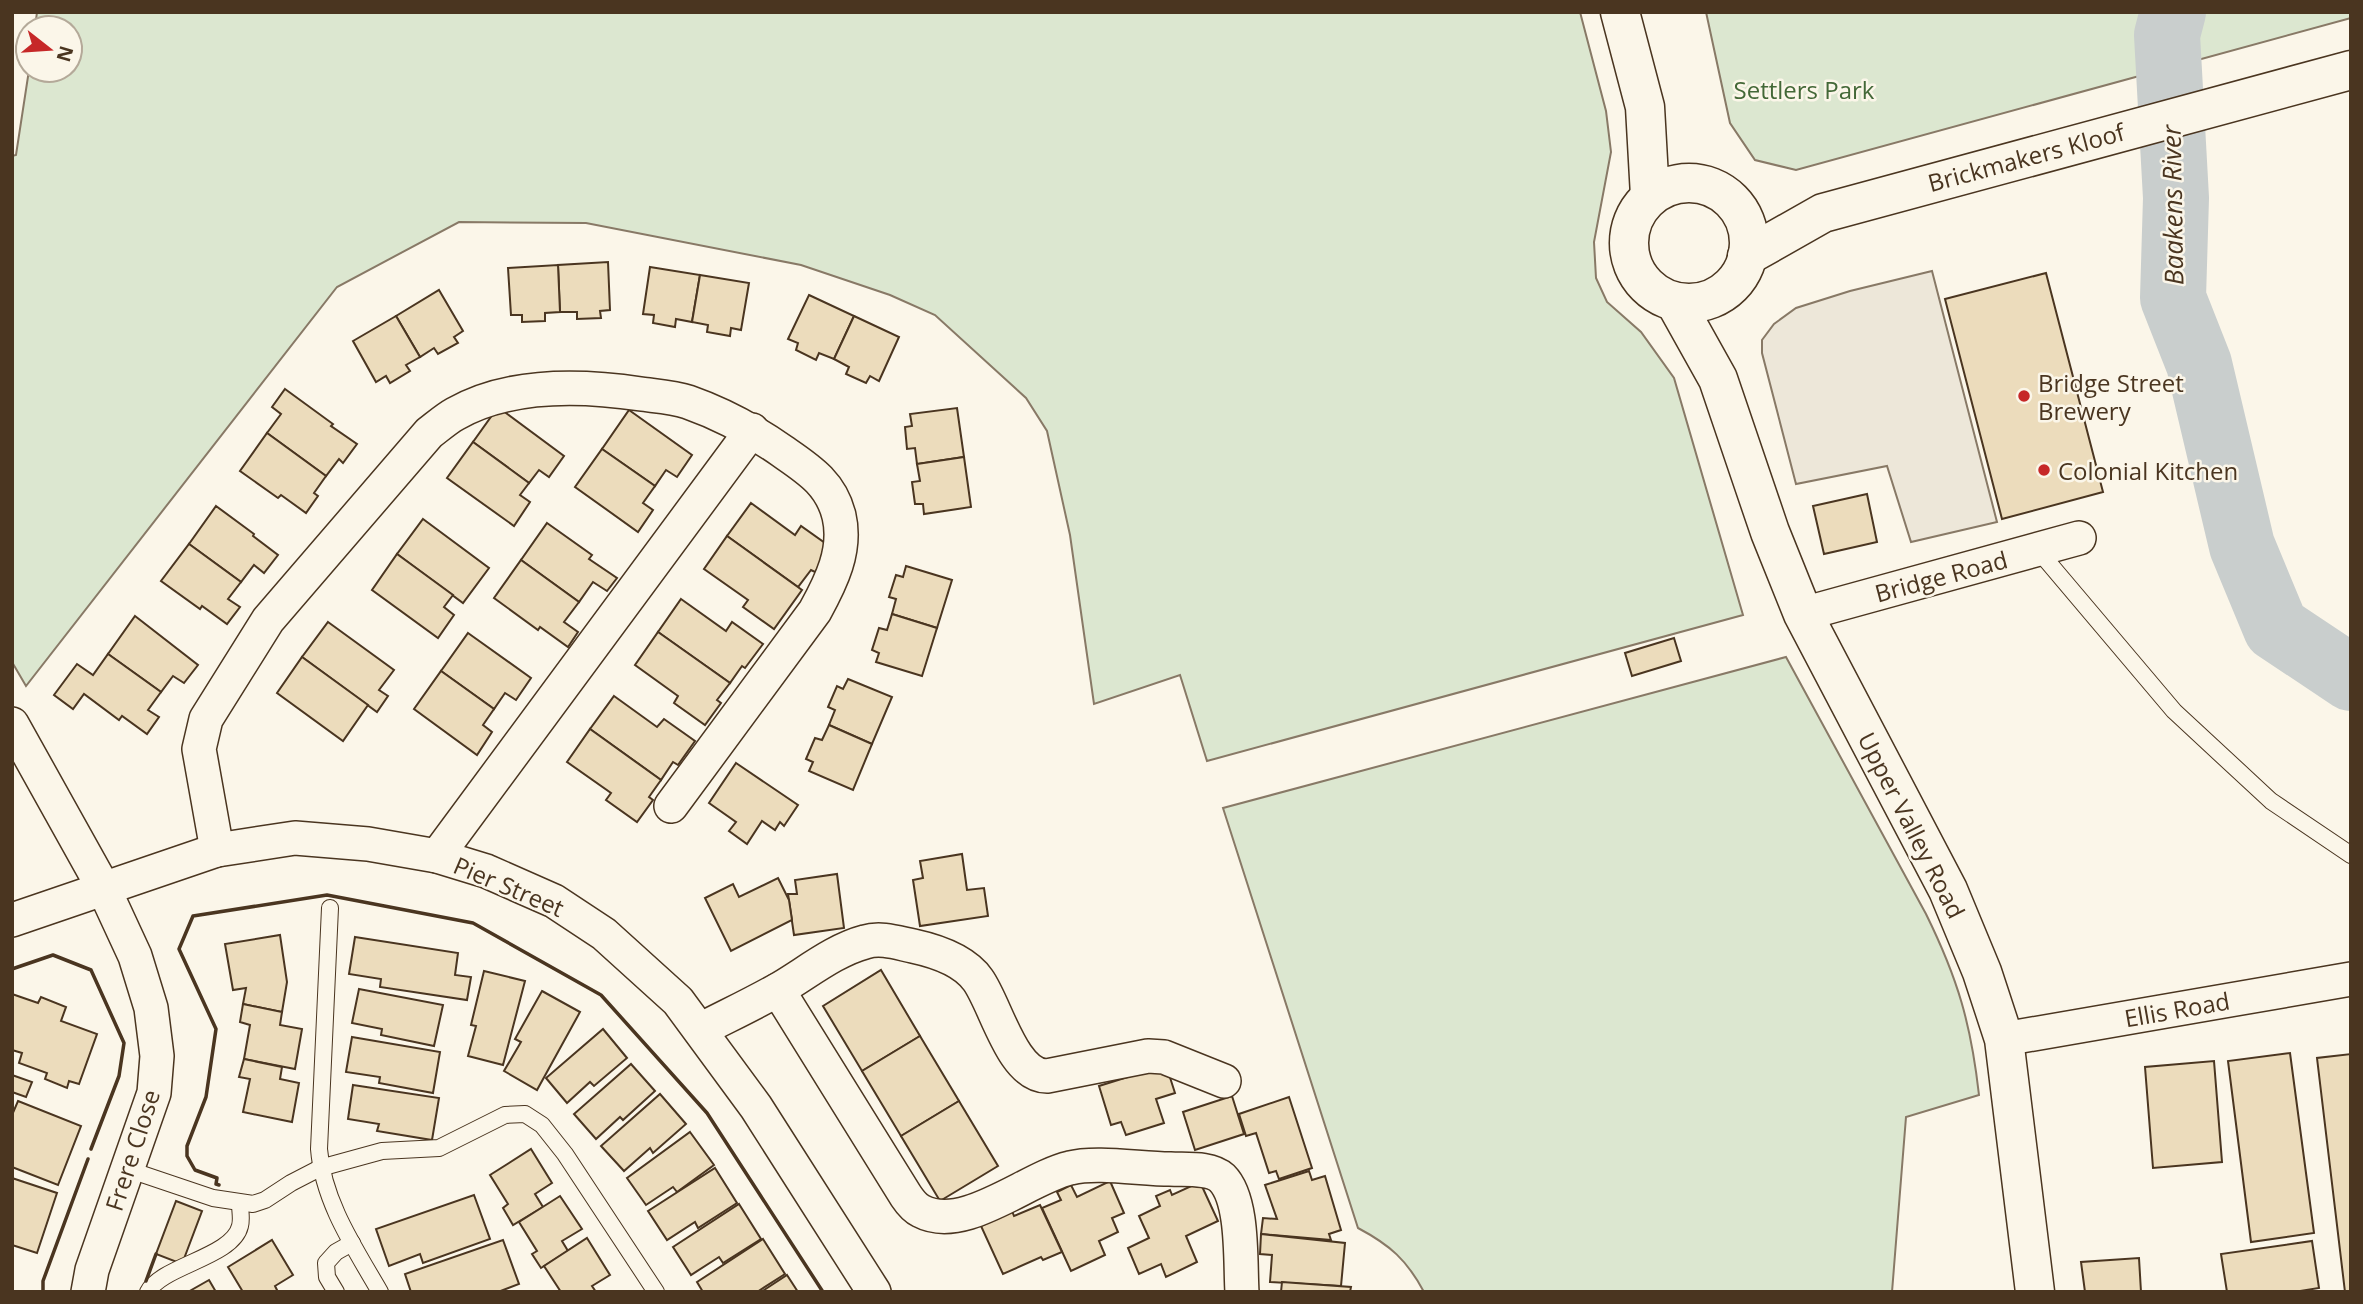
<svg xmlns="http://www.w3.org/2000/svg" width="2363" height="1304" font-family="'Open Sans',sans-serif">
	<rect width="100%" height="100%" fill="#fbf6e9"/>
	<!-- green -->
	<g fill="#dce7d0" stroke="#887966" stroke-width="2">
		<path d="M37 12H1580L1606 111 1611 152 1594 242 1596 278 1607 302 1641 332 1674 378 1743 615 1207 761 1180 675 1094 704 1070 535 1047 431 1026 398 935 315 890 295 801 265 586 223 459 222 337 287 26 686 12 662V156L16 155 29 70H70V28H35Z"/>
		<path d="M1706 12H2351V18L1796 170 1755 160 1730 123Z"/>
		<path d="M1786 657 1926 914C1958 979 1971 1024 1979 1095L1906 1117 1892 1292H1424C1407 1260 1390 1245 1358 1228L1223 808Z"/>
	</g>
	<!-- parking -->
	<path fill="#ede7d9" stroke="#887966" stroke-width="2" d="M1932 271 1997 522 1911 542 1887 466 1796 484 1762 353V340L1774 324 1796 308 1850 291Z"/>
	<g fill="none" stroke-linecap="round" stroke-linejoin="round">
		<!-- river -->
		<path stroke="#c9cecd" stroke-width="66" d="M2173 12 2167 35 2176 198 2173 298 2199 364 2242 546 2276 628 2351 678"/>
	</g>
	<!-- building -->
	<g fill="#ecdcbc" stroke="#4a3520" stroke-width="2">
		<path d="M608 262 610 310 600 311 601 318 577 319V312H560L558 265Z"/>
		<path d="M558 265 560 312 545 313V321L522 322V315H511L508 268Z"/>
		<path d="M650 267 700 275 692 322 676 319 675 327 653 323 654 315 643 314Z"/>
		<path d="M2046 273 2103 492 2002 519 1945 299Z"/>
		<path d="M700 275 749 283 741 330 731 328 730 336 707 332 708 325 692 322Z"/>
		<path d="M439 290 463 331 454 337 458 343 438 354 434 348 420 357 396 316Z"/>
		<path d="M809 295 854 316 834 359 819 353 816 360 796 350 798 343 788 339Z"/>
		<path d="M396 316 420 357 406 365 410 371 390 383 386 376 376 382 353 341Z"/>
		<path d="M854 316 899 337 879 381 870 376 866 383 846 374 849 367 834 359Z"/>
		<path d="M285 389 333 424 331 426 357 444 343 463 339 459 326 476 267 433 281 414 272 407Z"/>
		<path d="M498 407 564 456 549 477 539 470 529 483 473 442Z"/>
		<path d="M957 408 964 457 917 464 915 448 907 449 905 427 912 426 910 414Z"/>
		<path d="M629 410 692 455 677 477 666 470 655 486 602 449Z"/>
		<path d="M267 433 326 476 314 493 318 496 306 513 281 495 278 498 240 471Z"/>
		<path d="M473 442 529 483 520 495 530 502 514 526 447 478Z"/>
		<path d="M602 449 655 486 643 503 653 510 638 532 575 487Z"/>
		<path d="M964 457 971 507 924 514 923 504H915L912 482 920 481 917 464Z"/>
		<path d="M1867 494 1877 542 1824 554 1813 506Z"/>
		<path d="M751 503 795 535 801 526 832 548 815 572 811 570 798 587 727 536Z"/>
		<path d="M216 506 254 534 253 536 278 555 264 573 254 565 241 582 189 544Z"/>
		<path d="M423 519 489 568 463 603 397 554Z"/>
		<path d="M547 523 592 555 589 559 617 578 607 591 593 582 579 602 521 560Z"/>
		<path d="M727 536 802 590 774 629 743 607 748 600 704 569Z"/>
		<path d="M189 544 241 582 228 599 240 607 227 624 202 606 200 609 161 581Z"/>
		<path d="M397 554 453 595 444 607 454 615 438 638 372 590Z"/>
		<path d="M521 560 579 602 564 622 578 632 568 647 540 627 538 630 494 598Z"/>
		<path d="M906 566 952 580 937 628 892 614 896 599 889 597 896 575 903 577Z"/>
		<path d="M681 599 726 631 732 622 763 644 745 668 742 666 730 683 658 632Z"/>
		<path d="M892 614 937 628 922 676 876 662 879 653 872 650 879 628 887 630Z"/>
		<path d="M135 616 198 665 184 683 173 676 161 692 108 654Z"/>
		<path d="M328 622 394 670 379 690 388 696 377 712 302 657Z"/>
		<path d="M658 632 730 683 717 700 721 703 705 725 674 703 678 696 635 665Z"/>
		<path d="M468 633 531 678 516 700 505 693 494 709 441 671Z"/>
		<path d="M1674 638 1681 661 1632 676 1625 653Z"/>
		<path d="M108 654 161 692 148 710 159 717 147 734 122 716 119 720 84 694 73 709 54 695 77 664 93 675Z"/>
		<path d="M302 657 368 705 343 741 277 693Z"/>
		<path d="M441 671 494 709 483 725 492 732 477 755 414 709Z"/>
		<path d="M848 679 892 697 872 744 829 725 835 710 828 707 837 686 843 689Z"/>
		<path d="M614 696 657 727 664 719 695 741 678 765 673 762 661 780 590 729Z"/>
		<path d="M829 725 872 744 853 790 809 771 813 762 806 759 815 738 822 740Z"/>
		<path d="M590 729 661 780 649 797 653 800 637 822 606 800 611 793 567 762Z"/>
		<path d="M736 763 798 805 784 826 780 822 775 830 762 821 747 844 729 831 736 822 709 803Z"/>
		<path d="M962 854 967 890 984 888 988 916 920 926 913 880 923 878 920 861Z"/>
		<path d="M837 874 844 928 794 935 788 894H797L795 880Z"/>
		<path d="M778 878 789 900 792 920 731 951 705 898 733 884 739 897Z"/>
		<path d="M280 935 287 982 282 1012 243 1004 246 988 233 990 225 944Z"/>
		<path d="M355 937 458 953 455 975 471 977 467 1000 380 987 381 979 349 974Z"/>
		<path d="M881 970 920 1036 862 1071 823 1006Z"/>
		<path d="M484 971 525 981 503 1065 468 1056 476 1026 471 1025Z"/>
		<path d="M359 989 443 1005 434 1046 381 1035 382 1029 352 1023Z"/>
		<path d="M542 991 580 1012 537 1090 504 1071 521 1042 515 1039Z"/>
		<path d="M12 994 38 1003 41 997 66 1007 61 1021 97 1034 79 1084 69 1081 67 1088 45 1079 47 1073 19 1063 22 1053 12 1050Z"/>
		<path d="M243 1004 282 1012 280 1025 302 1029 295 1069 244 1059 250 1025 240 1022Z"/>
		<path d="M603 1029 627 1058 594 1086 590 1082 567 1103 546 1078Z"/>
		<path d="M920 1036 959 1101 901 1136 862 1071Z"/>
		<path d="M352 1037 440 1052 433 1093 379 1083 380 1077 346 1072Z"/>
		<path d="M2290 1053 2314 1233 2251 1242 2228 1061Z"/>
		<path d="M2351 1054V1292H2345L2317 1058Z"/>
		<path d="M244 1059 282 1067 280 1079 299 1083 292 1122 243 1112 250 1079 239 1077Z"/>
		<path d="M2214 1061 2222 1162 2153 1168 2145 1067Z"/>
		<path d="M631 1064 655 1091 623 1120 620 1117 596 1139 574 1114Z"/>
		<path d="M1166 1065 1175 1093 1156 1099 1164 1123 1126 1135 1121 1122 1111 1125 1099 1086Z"/>
		<path d="M12 1075 32 1082 26 1097 12 1092Z"/>
		<path d="M353 1085 439 1098 432 1140 377 1131 379 1124 348 1119Z"/>
		<path d="M660 1094 686 1124 653 1153 650 1148 624 1171 601 1146Z"/>
		<path d="M1232 1096 1244 1134 1195 1150 1183 1112Z"/>
		<path d="M1289 1097 1312 1168 1279 1179 1276 1171 1269 1173 1256 1133 1246 1136 1239 1114Z"/>
		<path d="M18 1101 81 1126 58 1185 12 1167V1115Z"/>
		<path d="M959 1101 998 1166 940 1201 901 1136Z"/>
		<path d="M690 1132 714 1165 677 1192 673 1187 646 1205 627 1178Z"/>
		<path d="M531 1149 552 1183 535 1194 543 1207 513 1225 503 1208 508 1204 490 1175Z"/>
		<path d="M715 1168 737 1203 698 1228 695 1222 667 1240 648 1211Z"/>
		<path d="M1309 1171 1312 1180 1325 1176 1341 1230 1329 1234 1331 1240 1261 1234 1263 1218 1277 1219 1265 1185Z"/>
		<path d="M12 1178 57 1193 37 1253 12 1245Z"/>
		<path d="M1110 1181 1124 1213 1112 1218 1118 1232 1099 1241 1105 1255 1071 1271 1042 1208 1061 1200 1057 1192 1071 1185 1077 1197Z"/>
		<path d="M1200 1182 1218 1221 1186 1236 1197 1262 1166 1277 1161 1264 1139 1274 1128 1248 1149 1238 1139 1216 1160 1206 1156 1196 1170 1190 1172 1195Z"/>
		<path d="M474 1195 490 1239 423 1263 420 1254 389 1266 376 1229Z"/>
		<path d="M560 1196 582 1229 562 1241 568 1251 541 1268 532 1254 537 1251 519 1222Z"/>
		<path d="M176 1201 202 1211 182 1264 156 1254Z"/>
		<path d="M739 1204 761 1239 723 1263 719 1257 691 1275 673 1247Z"/>
		<path d="M1040 1205 1062 1252 1043 1260 1041 1257 1003 1274 981 1226 1012 1211 1014 1216Z"/>
		<path d="M1261 1234 1345 1243 1341 1286 1270 1282 1272 1255 1260 1254Z"/>
		<path d="M587 1238 610 1275 592 1286 596 1292H561L544 1266Z"/>
		<path d="M763 1239 785 1274 757 1292H703L697 1282Z"/>
		<path d="M272 1240 293 1275 275 1286 278 1292H243L228 1267Z"/>
		<path d="M503 1240 519 1284 498 1292H411L405 1274Z"/>
		<path d="M2312 1241 2319 1288 2294 1292H2227L2221 1254Z"/>
		<path d="M2139 1258 2141 1292H2085L2081 1262Z"/>
		<path d="M787 1275 798 1292H761Z"/>
		<path d="M209 1280 216 1292H188Z"/>
		<path d="M1282 1282 1351 1287 1350 1292H1281Z"/>
	</g>
	<g fill="none" stroke-linecap="round" stroke-linejoin="round">
		<defs>
			<g id="service">
				<path d="M2037 549 2174 711 2271 801 2351 855"/>
				<path d="M330 908 319 1149C323 1201 354 1247 380 1292"/>
				<path d="M127 1169 213 1198 253 1204 265 1200 291 1183 320 1168 382 1151 439 1148 505 1115 525 1114 542 1125 565 1154 656 1292"/>
				<path d="M148 1292C161 1266 233 1257 240 1226 242 1219 240 1211 240 1204"/>
				<path d="M336 1292 327 1277 326 1263 336 1252 352 1243"/>
			</g>
			<g id="minor">
				<path d="M1803 614 2079 538"/>
				<path d="M12 724 104 889 135 956 151 1008 157 1056 154 1093 92 1270 88 1292"/>
				<path d="M217 850 199 749 206 719 268 620 429 433C437 427 446 419 455 414 509 383 581 385 641 394 656 396 674 397 688 402 722 414 752 430 782 451 808 469 831 483 839 516 847 550 831 582 815 611L671 806"/>
				<path d="M437 856 752 430"/>
				<path d="M12 920 217 850 295 838 368 844 437 856 486 871 554 901 604 934 678 1001 756 1107 874 1292"/>
				<path d="M778 990 906 1196C910 1202 915 1208 921 1211 964 1234 1027 1178 1070 1168 1096 1161 1141 1169 1170 1169 1186 1170 1210 1167 1222 1178 1244 1200 1240 1262 1242 1292"/>
				<path d="M700 1030C727 1016 755 1003 781 988 808 972 835 950 865 942 881 937 898 943 913 946 936 951 964 960 978 980 996 1005 1012 1076 1047 1076L1148 1056 1164 1057 1224 1081"/>
				<path d="M2004 1039 2351 979"/>
			</g>
			<g id="tertiary">
				<path d="M1620 12 1645 107 1650 196"/>
				<circle cx="1689" cy="243" r="60"/>
				<path d="M1747 256 1823 213 2351 70"/>
				<path d="M1675 302 1718 379 1770 532 1803 614 1948 890 1982 972 2004 1039 2035 1292"/>
			</g>
		</defs>
		<!-- service casing -->
		<use href="#service" stroke="#4a3520" stroke-width="18"/>
		<!-- minor casing -->
		<use href="#minor" stroke="#4a3520" stroke-width="36"/>
		<!-- tertiary casing -->
		<use href="#tertiary" stroke="#4a3520" stroke-width="41"/>
		<!-- service -->
		<use href="#service" stroke="#fbf6e9" stroke-width="16"/>
		<!-- minor -->
		<use href="#minor" stroke="#fbf6e9" stroke-width="33"/>
		<!-- tertiary -->
		<use href="#tertiary" stroke="#fbf6e9" stroke-width="38"/>
		<!-- wall -->
		<g stroke="#4a3520" stroke-width="3.5">
			<path d="M12 969 53 955 91 970 124 1043 119 1076 91 1149"/>
			<path d="M219 1185 216 1184 217 1178 195 1170 187 1156V1146L206 1097 216 1029 179 949 193 916 327 895 473 923 601 995 707 1113 823 1292"/>
			<path d="M146 1281 156 1254"/>
			<path d="M43 1292V1281L88 1159"/>
		</g>
	</g>
	<!-- markers -->
	<g fill="#c62828" stroke="#fbf6e9" stroke-width="2.5">
		<circle cx="2024" cy="396" r="7"/>
		<circle cx="2044" cy="470" r="7"/>
	</g>
	<g text-anchor="middle" dominant-baseline="central" stroke-width="5" stroke-linejoin="round" paint-order="stroke">
		<!-- park labels -->
		<g font-size="24" fill="#436837" stroke="#fbf6e9">
			<text x="1804" y="89">Settlers Park</text>
		</g>
		<!-- street labels -->
		<g font-size="24" fill="#4a3520" stroke="#fbf6e9">
			<text transform="translate(2026 157) rotate(-15)">Brickmakers Kloof</text>
			<text transform="translate(1941 576) rotate(-15)">Bridge Road</text>
			<text transform="translate(1912 825) rotate(63)">Upper Valley Road</text>
			<text transform="translate(509 886) rotate(23)">Pier Street</text>
			<text transform="translate(2177 1009) rotate(-10)">Ellis Road</text>
			<text transform="translate(132 1150) rotate(-72)">Frere Close</text>
		</g>
		<!-- poi labels -->
		<g font-size="24" fill="#4a3520" stroke="#fbf6e9" text-anchor="start">
			<text x="2038" y="382">Bridge Street<tspan x="2038" dy="28">Brewery</tspan></text>
			<text x="2058" y="470">Colonial Kitchen</text>
		</g>
		<!-- water labels -->
		<g font-size="26" font-style="italic" fill="#4a3520" stroke="#fbf6e9">
			<text transform="translate(2172 205) rotate(-91)">Baakens River</text>
		</g>
	</g>
	<!-- border -->
	<rect width="2363" height="1304" fill="none" stroke="#4a3520" stroke-width="28"/>
	<!-- north arrow -->
	<g transform="translate(49 49) rotate(107)"><circle r="33" fill="#fbf6e9" stroke="#b4a999" stroke-width="2"/>
	<path d="M0-5L12 26L0 18L-12 26Z" fill="#c62828"/>
	<text y="-10" font-size="19" font-weight="bold" text-anchor="middle" fill="#4a3520">N</text>
	</g>
</svg>
